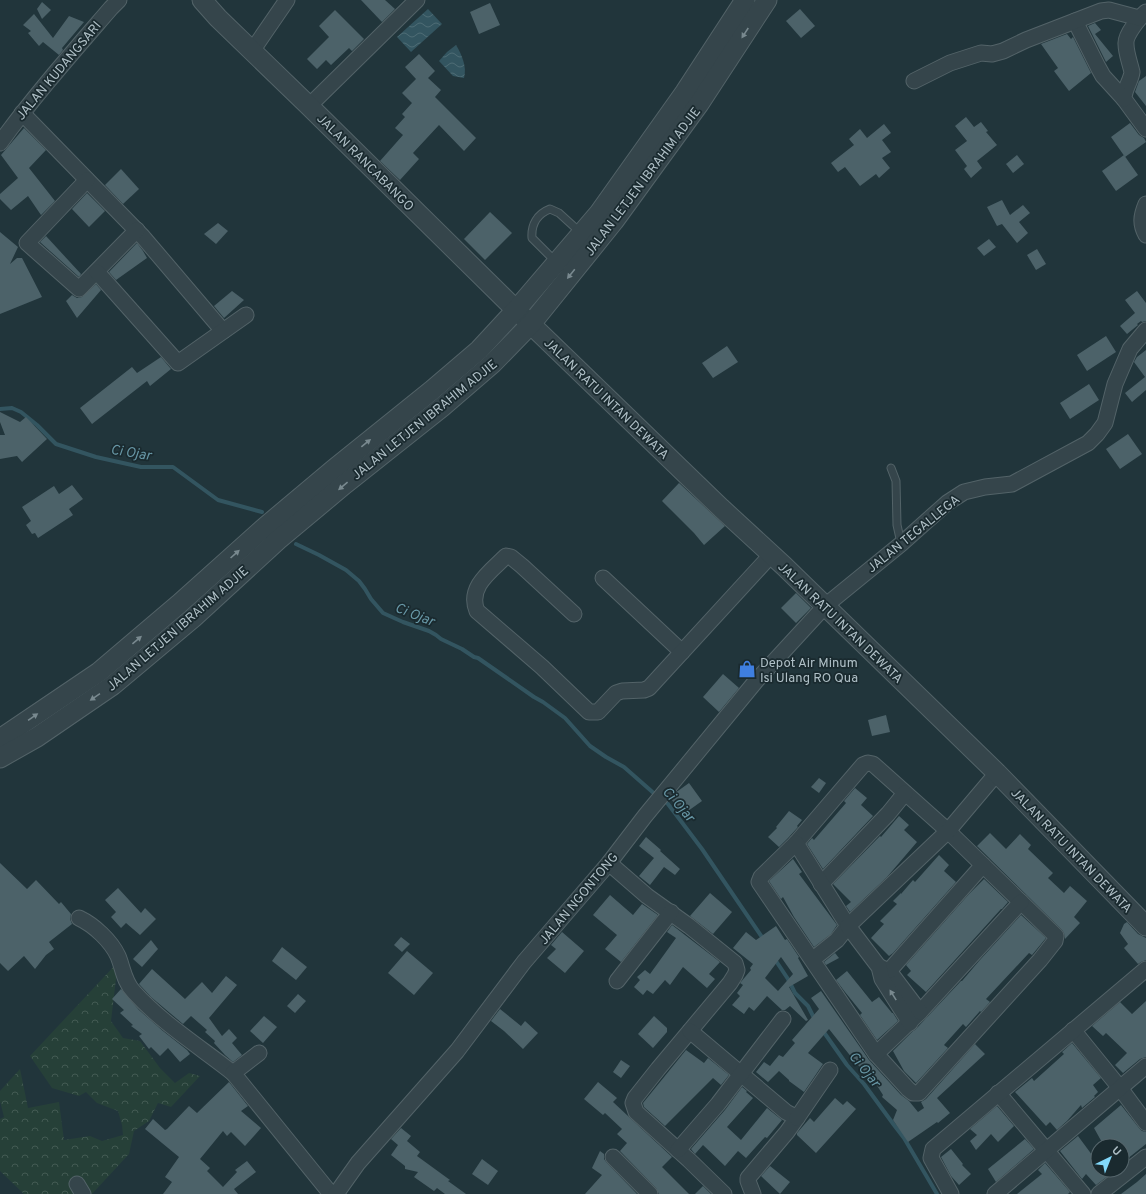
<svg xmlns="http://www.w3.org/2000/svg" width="1146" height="1194" font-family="Overpass,sans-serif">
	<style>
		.forest { fill: url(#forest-crowns) }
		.water { fill: url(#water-waves) }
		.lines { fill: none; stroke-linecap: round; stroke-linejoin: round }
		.stream { stroke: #335560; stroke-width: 4 }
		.building { fill: #4c6269; fill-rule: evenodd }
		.service-casing { stroke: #536368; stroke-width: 9 }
		.minor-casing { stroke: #536368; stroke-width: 17 }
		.tertiary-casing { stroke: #536368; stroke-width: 21 }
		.service { stroke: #35454b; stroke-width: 7 }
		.minor { stroke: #35454b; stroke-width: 15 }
		.tertiary { stroke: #35454b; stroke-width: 19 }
		.oneway { fill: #79898f }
		.labels { text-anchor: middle; stroke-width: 3.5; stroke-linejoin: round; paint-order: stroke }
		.street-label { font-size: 13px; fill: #b0c0c7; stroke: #1a2a2f }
		.poi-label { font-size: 13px; fill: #b0c0c7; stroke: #1a2a2f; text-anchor: start }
		.water-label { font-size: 14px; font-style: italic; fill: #6898a7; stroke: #1a2a2f }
	</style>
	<defs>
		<pattern id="forest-crowns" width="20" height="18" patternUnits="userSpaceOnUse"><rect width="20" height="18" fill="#264038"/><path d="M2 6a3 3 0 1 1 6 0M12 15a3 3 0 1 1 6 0" fill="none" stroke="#435a53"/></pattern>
		<pattern id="water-waves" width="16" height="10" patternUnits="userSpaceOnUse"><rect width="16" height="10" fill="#335560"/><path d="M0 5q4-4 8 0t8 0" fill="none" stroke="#4e6c75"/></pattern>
	</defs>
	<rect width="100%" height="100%" fill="#21353b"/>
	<path class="forest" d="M118,962L111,1021L123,1038L140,1041L160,1068L175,1083L189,1073L200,1076L171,1107L158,1103L149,1121L134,1131L129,1154L92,1194H24L0,1171V1119L4,1117L0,1101V1091L20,1069L28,1108L59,1102L64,1140L90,1136L102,1141L123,1135L122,1125L118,1111L97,1103L86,1092L79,1096L52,1088L30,1056Z"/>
	<g class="water">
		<path d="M428,9L442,24L411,52L397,37Z"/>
		<path d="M456,45C462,55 467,67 464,78L453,76L439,61L447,52Z"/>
	</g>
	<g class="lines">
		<g class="stream">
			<path d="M0,409L12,408L21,412L37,425L56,444L96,457L141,467H173L218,500L262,512"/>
			<path d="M296,544L319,555L346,570L359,581L365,589L371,599L383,613L403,622L429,631L436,635L441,639L462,649L474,657L478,658L534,697L543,702L565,718L590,746L606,757L624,767L657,796"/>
			<path d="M663,800L668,804L702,849L764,940"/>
			<path d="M774,958L788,979L795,993L808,1006L815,1020"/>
			<path d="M823,1031L847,1065L864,1084L894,1125L904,1138L937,1194"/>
		</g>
	</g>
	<g class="building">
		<path d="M361,0H385L395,9L382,22Z"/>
		<path d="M42,2L51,10L42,19L37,9Z"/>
		<path d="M490,3L500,25L479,34L470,12Z"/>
		<path d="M800,9L815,26L801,38L786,21Z"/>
		<path d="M335,10L364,39L352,51L349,48L331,65L326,60L317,69L307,59L329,37L319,26Z"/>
		<path d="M34,14L53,38L69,16L84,22L62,48L63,50L59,55L43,42L39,46L28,33L31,31L23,25Z"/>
		<path d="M1095,23L1101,30L1095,34L1113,56L1106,62L1088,26Z"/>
		<path d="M1067,34L1071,39L1073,37L1091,73L1069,91L1054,71L1058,68L1041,44Z"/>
		<path d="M419,54L435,71L428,78L441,90L435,97L476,138L464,151L439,125L413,153L419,159L400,180L380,161L403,135L395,128L405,117L402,114L412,103L402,93L416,79L405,67Z"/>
		<path d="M1146,76V106L1135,92L1139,81Z"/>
		<path d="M966,117L974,127L981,122L988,131L986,132L997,145L977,161L982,168L971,178L964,169L967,166L955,150L967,141L955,126Z"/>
		<path d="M1130,123L1139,135L1144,138L1146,142L1125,157L1111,137Z"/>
		<path d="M884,124L891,133L882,140L891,152L882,158L890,168L879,178L876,174L860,186L845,167L838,172L831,163L854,145L849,139L860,129L867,138Z"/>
		<path d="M24,128L46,150L29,168L55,201L41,215L28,196L11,210L0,199V194L18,178L1,155Z"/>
		<path d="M1017,155L1024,164L1013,173L1006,164Z"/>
		<path d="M1124,155L1138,175L1116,191L1102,171Z"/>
		<path d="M121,169L139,189L123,204L105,185Z"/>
		<path d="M87,193L105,211L89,227L72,209Z"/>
		<path d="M1002,200L1010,215L1023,205L1030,213L1019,222L1028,233L1017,243L1002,224L997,226L987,207Z"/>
		<path d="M490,212L512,233L485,260L464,239Z"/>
		<path d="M218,223L228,231L216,244L204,234Z"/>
		<path d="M0,232L18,247L10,264L17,258H22L42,297L0,314Z"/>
		<path d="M46,236L81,274L79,277L40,242Z"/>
		<path d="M989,239L996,247L984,256L977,248Z"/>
		<path d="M137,243L143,251L147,258L116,280L109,272Z"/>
		<path d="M1037,249L1046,264L1036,270L1027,255Z"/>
		<path d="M96,284L101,290L77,318L66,301L72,295L77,298L82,297Z"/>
		<path d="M232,291L244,300L224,318L214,306Z"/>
		<path d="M1137,291L1146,303V321L1142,322L1141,321L1137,324L1138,325L1127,334L1120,326L1135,313L1125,300Z"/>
		<path d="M1106,336L1116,352L1087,371L1077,355Z"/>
		<path d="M727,346L738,362L713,378L702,363Z"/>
		<path d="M1146,350V390L1132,402L1125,393L1145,377L1134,362L1137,357Z"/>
		<path d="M161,357L171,369L150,386L147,381L92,424L80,408L132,367L137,373Z"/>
		<path d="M1089,384L1099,400L1070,419L1060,403Z"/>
		<path d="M0,412L20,422L26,417L47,439L22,462L17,456L0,459V435H5L0,422Z"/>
		<path d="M1128,434L1142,454L1120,469L1106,449Z"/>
		<path d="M679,483L725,526L704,545L694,533L662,501Z"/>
		<path d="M72,485L83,499L69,509L73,515L38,538L35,533L32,534L26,525L31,521L22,507L54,486L59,494Z"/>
		<path d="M796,593L811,608L796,623L781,608Z"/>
		<path d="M723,674L739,688L719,712L703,697Z"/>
		<path d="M886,715L890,732L872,736L868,720Z"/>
		<path d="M819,778L826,783L819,793L811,787Z"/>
		<path d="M689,783L702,801L688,811L684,806L679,809L671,799L675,793Z"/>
		<path d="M855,788L867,798L861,805L873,816L823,869L807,844L812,838L814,840L846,803L844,801Z"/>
		<path d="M789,811L802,820L797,826L798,827L789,837L779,847L768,837L777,828L776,827Z"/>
		<path d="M899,816L909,825L904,830L917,842L887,877L850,912L846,906L851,902L833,884L880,836L881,837Z"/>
		<path d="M990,833L1006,849L1020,834L1031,845L1028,849L1053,873L1048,878L1064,893L1070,886L1087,901L1074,917L1080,923L1065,939L1064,933L1062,930L977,846Z"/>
		<path d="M646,837L661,850L660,851L680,869L675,875L664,867L650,885L639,876L654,858L639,846Z"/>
		<path d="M939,855L949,865L944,871L956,882L893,953L889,956L871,938L884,924L880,921L897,904L893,901L901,893V894L913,880L915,882Z"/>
		<path d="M793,859L802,872L799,874L837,925L831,934L814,947L794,917L783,897L781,899L769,881Z"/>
		<path d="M0,863L27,889L36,880L59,904L61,902L71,914L70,919L72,924L49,942L54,949L46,955L35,969L24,956L8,971L0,963Z"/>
		<path d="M984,879L1008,902L1002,909H1001L926,992L907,975L911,971L906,965L969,894Z"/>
		<path d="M118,888L141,913L145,908L156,919L140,935L126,923L121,928L111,917L116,912L105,900Z"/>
		<path d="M710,893L732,912L713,934L690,916Z"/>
		<path d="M610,895L633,915L642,904L658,915L621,962L605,949L617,935L593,915Z"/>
		<path d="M1021,915L1046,938L1032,955L1029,953L986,999L990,1002L981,1012L980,1011L966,1027L963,1024L944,1045L948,1048L916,1083L904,1071L893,1051L913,1031L915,1030L961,981H962L979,961Z"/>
		<path d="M1127,922L1138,934L1146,938V960L1141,962L1138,964L1124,948L1128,944L1120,933L1124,924Z"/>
		<path d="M672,925L720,962L709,974L715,979L707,988L683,967L670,985L665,980L653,994L647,990L643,995L634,987L640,980L637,977L645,970L650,974L676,938L667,932Z"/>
		<path d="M776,926L785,940L787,939L799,957L798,958L808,976L789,987L808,1020L806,1021L790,1006L785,1010H782L767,996L754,1011L749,1007L744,1014L732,1005L740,996L737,993L743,985L740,983L751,970L750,968L753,964L733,948L746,932L756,940ZM781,957L793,974L778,991L765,978Z"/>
		<path d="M562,932L584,951L565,973L547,958L556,949L551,945Z"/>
		<path d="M401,937L410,944L402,952L394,945Z"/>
		<path d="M151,940L158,949L142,967L133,959Z"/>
		<path d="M282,947L307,967L296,980L272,961Z"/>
		<path d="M407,951L433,973L414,995L388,973Z"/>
		<path d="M835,953L839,958L826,965L824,962Z"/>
		<path d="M152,969L185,999L202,982L212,993L226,976L237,985L209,1018L222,1036L229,1029L237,1038L232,1043L242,1055L233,1062L225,1055L214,1043L215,1041L205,1032L207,1030L191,1016L183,1024L151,997L139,984Z"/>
		<path d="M847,971L872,1002L879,997L892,1013H893L898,1021L877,1040L860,1015L862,1013L845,992L836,980Z"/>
		<path d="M121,989L139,1010L163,1031L187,1050L190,1054L180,1062L168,1048L160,1056L151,1047L149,1049L139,1036L142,1034L131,1026L133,1025L120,1013L124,1010L112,999Z"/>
		<path d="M821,991L869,1060L901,1095L909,1101L918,1112L924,1108L921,1102L926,1099L975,1044L985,1054L937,1098L950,1113L938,1123L937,1122L908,1142L893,1120L897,1110L882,1097L883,1095L874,1081L856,1063L829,1029L808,1053L823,1064L804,1092L789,1081V1080L779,1071L768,1082L756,1072L764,1062L770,1066L779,1055L783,1057L795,1043L792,1040L819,1009L811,998Z"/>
		<path d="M298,994L306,1001L295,1013L287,1006Z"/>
		<path d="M1146,1001V1057L1140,1059L1123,1073L1115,1065L1127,1053L1106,1033L1103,1036L1092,1026L1120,1002L1132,1014Z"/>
		<path d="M500,1009L521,1026L525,1021L538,1033L523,1049L504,1031L491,1021Z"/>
		<path d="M264,1016L277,1027L263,1043L250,1031Z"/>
		<path d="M654,1016L667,1028V1032L653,1048L638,1034Z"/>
		<path d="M1072,1043L1101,1078L1093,1085L1098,1092L1094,1096L1095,1097L1082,1108L1081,1105L1067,1121L1057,1130L1050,1122L1046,1126L1015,1092L1032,1078L1034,1081L1064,1054L1062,1052Z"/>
		<path d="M686,1050L704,1063L708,1058L729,1075L721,1085L713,1078L665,1126L644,1107L643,1103Z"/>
		<path d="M621,1060L630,1066L621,1078L613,1072Z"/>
		<path d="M229,1082L248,1106L241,1111L261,1128L245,1146L231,1132L227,1136L223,1131L200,1159L210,1168L207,1171L223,1187L237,1172L235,1170L247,1161L256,1172L234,1189L238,1194H163L172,1182L165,1177L179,1157L145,1129L153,1119L165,1130L167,1129L189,1106L197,1113Z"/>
		<path d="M598,1082L617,1098L613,1102L672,1157L662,1167L689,1194H659L656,1188L620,1151L627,1143L617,1134L622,1129L605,1113L603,1115L584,1099Z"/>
		<path d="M742,1087L747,1091L746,1092L753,1098L727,1127L741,1140L767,1108L782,1120L767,1138L765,1137L746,1158L738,1151L725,1166L703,1145L695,1154L691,1149L725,1110Z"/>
		<path d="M835,1098L843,1105L847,1101L856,1109L816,1153L797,1135V1133L810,1118L814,1122Z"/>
		<path d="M1121,1105L1139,1128L1142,1131L1146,1132V1144L1122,1163V1146H1104L1094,1128Z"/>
		<path d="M997,1106L1014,1126L998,1142L991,1134L976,1150L970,1141L977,1135L970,1129Z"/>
		<path d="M401,1128L411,1136L407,1141L420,1152L417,1156L450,1180L448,1181L466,1194H445L437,1188L434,1191L414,1177L418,1172L405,1169V1166L391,1155L398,1145L391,1139Z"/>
		<path d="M1078,1136L1098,1163V1170H1103L1108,1176L1096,1185L1086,1174L1082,1179L1060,1151Z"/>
		<path d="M1025,1139L1034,1149L996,1182L988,1169Z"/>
		<path d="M951,1149L963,1164L962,1165L971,1174L959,1185L951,1176L941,1157Z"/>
		<path d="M600,1151L604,1154V1159L607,1163L637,1194H585L602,1175L592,1168Z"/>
		<path d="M482,1159L498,1171L488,1185L472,1174Z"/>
		<path d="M1045,1163L1070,1192L1068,1194H1017L1042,1174L1038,1170Z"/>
		<path d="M770,1166L790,1182L780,1194L761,1176Z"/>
		<path d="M1146,1174V1194H1121L1137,1182Z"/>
		<path d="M703,1186L711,1194H695Z"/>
	</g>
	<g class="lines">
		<g class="service-casing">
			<g id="service">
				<path d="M556,262L532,238C531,225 537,214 550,209L559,213L581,233"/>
				<path d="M891,468L896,481L897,525L901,543"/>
			</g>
		</g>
		<g class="minor-casing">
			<g id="minor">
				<path d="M1146,12C1139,18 1125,35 1126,44C1126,53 1130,63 1132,72C1131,81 1124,89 1124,99L1146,129"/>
				<path d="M1075,21L1098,67L1103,76L1124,99"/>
				<path d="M252,51L287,0"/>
				<path d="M914,81L950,63L981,53L992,54L1003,51L1026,40L1101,11L1109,10L1139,18"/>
				<path d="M309,106L417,0"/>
				<path d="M22,113L143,237L223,331"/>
				<path d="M0,143C34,96 73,52 111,8L119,0"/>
				<path d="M87,180L27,243L79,289L137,230"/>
				<path d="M1146,204C1141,216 1140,224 1146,235"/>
				<path d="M97,272L178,363L246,315"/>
				<path d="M603,578L682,652"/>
				<path d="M574,614L522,566L511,557L506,556C491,571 467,587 477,611L542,667L589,712H598L616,693L622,691L644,690L649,688L772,554"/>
				<path d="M796,843L863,765L868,763L873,764L948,831L1056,936L1055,941L1040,960L919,1093H913L908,1089L876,1054"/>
				<path d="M609,863L647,896L689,926L735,963L737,970L735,975L730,983L658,1069L635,1098L633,1103L636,1112L689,1160L724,1194"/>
				<path d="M821,884L888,814L905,793"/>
				<path d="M79,918C94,925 111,941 118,956C123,968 124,982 134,992C162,1023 200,1047 233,1073"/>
				<path d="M812,960L837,940L848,926L796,843L761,877L759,882L876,1054L920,1012L1021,902"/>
				<path d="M880,967L889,971L920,1012"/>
				<path d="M889,971L983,865"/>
				<path d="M617,981L671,912"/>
				<path d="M910,1023L882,979L879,967L848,926L948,831L997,773"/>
				<path d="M1073,1030L1120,1088L1146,1123"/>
				<path d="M690,1031L786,1112L797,1118L787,1132L748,1178V1181L753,1194"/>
				<path d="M259,1053L233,1073L331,1194"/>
				<path d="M998,1093L1083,1194"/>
				<path d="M797,1118L830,1070"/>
				<path d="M678,1150L718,1104L783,1019"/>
				<path d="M613,1157L650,1194"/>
				<path d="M77,1184L83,1194"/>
				<path d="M336,1194L358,1163L457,1051L524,962L609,863L645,816L756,681L825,606L901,544L947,503L964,492L985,487L1012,484L1088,443L1097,434L1105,423L1115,384L1130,349L1146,330"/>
				<path d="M951,1194L931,1158L933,1149L1146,969"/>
				<path d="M995,1194L1146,1066"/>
				<path d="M1099,1194L1146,1157"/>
			</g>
		</g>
		<g class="tertiary-casing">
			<g id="tertiary">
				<path d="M202,0L218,18L309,106L516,310L721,508L784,566L997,773L1146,926"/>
				<path d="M0,739L99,672L179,604L265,527L334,469L431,391L479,350L516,310L599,213L685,92L745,0"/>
				<path d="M0,758L37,737L113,685L193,618L278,540L345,484L442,407L493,363L531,324L614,221L699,104L767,0"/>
			</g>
		</g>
		<use href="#service" class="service"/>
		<use href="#minor" class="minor"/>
		<use href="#tertiary" class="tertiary"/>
	</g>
	<defs><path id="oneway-solid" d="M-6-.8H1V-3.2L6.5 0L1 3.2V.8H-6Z"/></defs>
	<g class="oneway">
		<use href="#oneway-solid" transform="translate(745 33) rotate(123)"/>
		<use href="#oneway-solid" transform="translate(571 274) rotate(129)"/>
		<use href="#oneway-solid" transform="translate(366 443) rotate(-39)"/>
		<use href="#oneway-solid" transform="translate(343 486) rotate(140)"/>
		<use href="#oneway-solid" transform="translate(235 554) rotate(-42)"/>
		<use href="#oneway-solid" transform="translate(137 640) rotate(-40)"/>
		<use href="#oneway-solid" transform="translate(95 697) rotate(146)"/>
		<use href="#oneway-solid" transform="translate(33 717) rotate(-35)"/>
		<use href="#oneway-solid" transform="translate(893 995) rotate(-122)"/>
	</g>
	<defs>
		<g id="shop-bare" transform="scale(1.38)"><path d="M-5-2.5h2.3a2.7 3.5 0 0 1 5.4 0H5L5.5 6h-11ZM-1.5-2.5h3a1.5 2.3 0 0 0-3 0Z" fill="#3f7fe0" stroke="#1a2a2f" stroke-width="2.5" paint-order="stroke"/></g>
	</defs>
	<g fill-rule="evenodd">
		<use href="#shop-bare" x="747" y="669"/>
	</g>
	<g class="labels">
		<g class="street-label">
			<text transform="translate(58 70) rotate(-50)" y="5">JALAN KUDANGSARI</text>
			<text transform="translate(366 162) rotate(45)" y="5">JALAN RANCABANGO</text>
			<text transform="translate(642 181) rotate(-53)" y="5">JALAN LETJEN IBRAHIM ADJIE</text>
			<text transform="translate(607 398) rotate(44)" y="5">JALAN RATU INTAN DEWATA</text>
			<text transform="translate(424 419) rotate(-39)" y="5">JALAN LETJEN IBRAHIM ADJIE</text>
			<text transform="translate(913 533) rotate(-39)" y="5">JALAN TEGALLEGA</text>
			<text transform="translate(841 622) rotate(44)" y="5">JALAN RATU INTAN DEWATA</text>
			<text transform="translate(177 628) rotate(-41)" y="5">JALAN LETJEN IBRAHIM ADJIE</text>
			<text transform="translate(1072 850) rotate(46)" y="5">JALAN RATU INTAN DEWATA</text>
			<text transform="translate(578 898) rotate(-50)" y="5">JALAN NGONTONG</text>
		</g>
		<g class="poi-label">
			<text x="760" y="667">Depot Air Minum<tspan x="760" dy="15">Isi Ulang RO Qua</tspan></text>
		</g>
		<g class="water-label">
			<text transform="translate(131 452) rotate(9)" y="5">Ci Ojar</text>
			<text transform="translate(415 614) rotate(22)" y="5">Ci Ojar</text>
			<text transform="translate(679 804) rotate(49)" y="5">Ci Ojar</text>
			<text transform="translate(865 1069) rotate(51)" y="5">Ci Ojar</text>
		</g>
	</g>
	<g transform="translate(1110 1158) rotate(43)"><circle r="19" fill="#1a2a2f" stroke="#56666c"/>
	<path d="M0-3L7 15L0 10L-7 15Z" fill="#82d8fa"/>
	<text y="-6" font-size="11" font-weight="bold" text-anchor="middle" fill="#b0c0c7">U</text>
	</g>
</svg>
